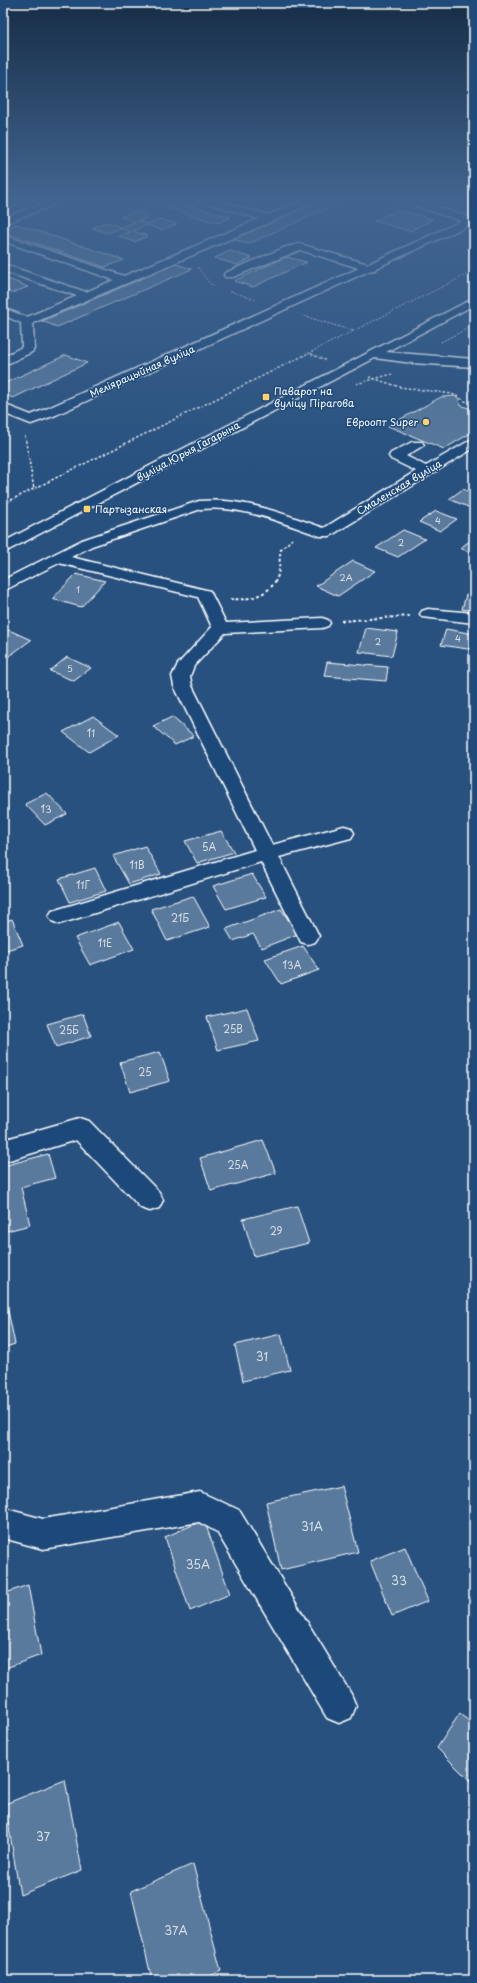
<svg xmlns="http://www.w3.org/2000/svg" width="477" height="1983" font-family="'Playpen Sans',sans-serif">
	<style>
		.building { fill: #5a7a9d; stroke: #fff }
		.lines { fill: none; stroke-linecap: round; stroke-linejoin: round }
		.minor-casing { stroke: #fff; stroke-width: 3 }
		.major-casing { stroke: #fff; stroke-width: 3 }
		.path-far2 { stroke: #fff; stroke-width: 1; stroke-dasharray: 2 1.5; stroke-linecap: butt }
		.path-far1 { stroke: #fff; stroke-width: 1.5; stroke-dasharray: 2.5 2; stroke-linecap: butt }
		.path { stroke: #fff; stroke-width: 2; stroke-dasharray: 3 2.5; stroke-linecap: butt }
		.minor { fill: #1f4a7a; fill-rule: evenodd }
		.major { fill: #1f4a7a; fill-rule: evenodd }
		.poi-dot { fill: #ffd166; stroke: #1f4a7a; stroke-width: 1.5 }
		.labels { text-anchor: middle; stroke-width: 3; stroke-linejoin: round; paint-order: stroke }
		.far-number-label { font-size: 9px; fill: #d6dee6 }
		.far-street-label { font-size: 10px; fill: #fff; stroke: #1f4a7a }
		.far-poi-label { font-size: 10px; fill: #fff; stroke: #1f4a7a; text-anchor: start }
		.number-label { font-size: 10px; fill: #d6dee6 }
		.near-number-label { font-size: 12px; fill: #d6dee6 }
	</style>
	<rect width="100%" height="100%" fill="#28517f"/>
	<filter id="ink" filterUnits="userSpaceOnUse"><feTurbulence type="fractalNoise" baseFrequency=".025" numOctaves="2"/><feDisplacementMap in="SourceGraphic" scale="8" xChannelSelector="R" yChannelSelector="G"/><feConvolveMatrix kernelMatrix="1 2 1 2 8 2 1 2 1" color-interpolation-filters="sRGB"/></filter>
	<g filter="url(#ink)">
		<g class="building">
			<path d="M11,198H36L3,210V201Z"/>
			<path d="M132,198H164L231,217L218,223Z"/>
			<path d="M325,198H350L248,244L232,239Z"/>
			<path d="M424,198H449L466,203L456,207Z"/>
			<path d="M397,210L433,219L410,231L374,221Z"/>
			<path d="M135,211L150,216L138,221L148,224L160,219L177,224L162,230L146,225L133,231L148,236L134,242L118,236L130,232L119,228L108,233L92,228L106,222L121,227L135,222L120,217Z"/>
			<path d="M17,224L124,260L105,267L3,232V229Z"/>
			<path d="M230,251L252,258L237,265L214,258Z"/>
			<path d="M286,257L307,262L253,287L234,281Z"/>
			<path d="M176,264L192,269L57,327L42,321Z"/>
			<path d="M3,277L28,287L12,293L3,289Z"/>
			<path d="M66,355L87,363L13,398L3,394V384Z"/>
			<path d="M458,396L460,405L474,410V431L444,449L388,426L441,397Z"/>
			<path d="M463,489L474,494L473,509L449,499Z"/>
			<path d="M436,511L457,519L440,531L419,522Z"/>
			<path d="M403,530L425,539L398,557L376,548Z"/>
			<path d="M474,538V554L460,548Z"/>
			<path d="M353,561L375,571L338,596L316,586Z"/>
			<path d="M76,574L105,581L81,607L52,599Z"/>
			<path d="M466,595L474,596V611L462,609Z"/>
			<path d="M366,628L398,632L392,656L359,652Z"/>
			<path d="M446,629L474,634V650L441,645Z"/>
			<path d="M9,630L31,640L5,659L3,658V635Z"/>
			<path d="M67,657L91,668L74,681L50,671Z"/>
			<path d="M327,662L388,667L386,681L324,676Z"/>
			<path d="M93,716L119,735L89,752L63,732Z"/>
			<path d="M172,717L194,736L175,745L153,726Z"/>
			<path d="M47,793L67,814L45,825L25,804Z"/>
			<path d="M221,831L234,852L197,863L185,841Z"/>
			<path d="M145,846L161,874L129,884L113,856Z"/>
			<path d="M95,868L106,891L70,902L59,879Z"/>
			<path d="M252,874L266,897L226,909L213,886Z"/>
			<path d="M193,896L210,927L167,941L151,909Z"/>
			<path d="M281,909L298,934L262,948L253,934L233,941L226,929Z"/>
			<path d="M12,919L23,945L3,951V922Z"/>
			<path d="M119,922L134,949L90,965L75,938Z"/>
			<path d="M303,946L319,970L281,984L265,959Z"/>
			<path d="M247,1008L259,1041L218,1050L207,1017Z"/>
			<path d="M83,1014L91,1036L56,1047L47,1024Z"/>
			<path d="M160,1052L170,1081L130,1092L120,1062Z"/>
			<path d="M263,1140L276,1173L211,1191L200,1158Z"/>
			<path d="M48,1154L55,1178L21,1187L30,1225L3,1232V1166Z"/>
			<path d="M297,1206L309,1243L254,1256L243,1219Z"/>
			<path d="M7,1306L15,1344L3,1348V1308Z"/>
			<path d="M281,1334L290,1370L243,1381L235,1345Z"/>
			<path d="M341,1486L358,1552L281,1570L266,1502Z"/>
			<path d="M204,1520L230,1594L190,1611L165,1537Z"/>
			<path d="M405,1547L428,1601L392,1616L370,1561Z"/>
			<path d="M28,1585L41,1655L3,1669V1594Z"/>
			<path d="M460,1713L474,1726V1785L437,1748Z"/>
			<path d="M65,1780L82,1870L20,1895L5,1804Z"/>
			<path d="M193,1864L221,1971L202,1980H152L131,1891Z"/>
		</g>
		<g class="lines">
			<g class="minor-casing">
				<g id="minor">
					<path d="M56,198H71L3,224V218Z"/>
					<path d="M192,198H208L268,215L308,198H322L273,221L33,323L34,349L32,352L3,366V357L22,347L21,323L3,315V308L27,317L77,296L3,271V264L86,292L114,280L3,241V235L124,276L259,219Z"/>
					<path d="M392,198H408L470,217L474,216V223L376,268L375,270L369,271L56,415L31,424L3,413V404L31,415L46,409L359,268L300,250L233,277H225L224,275L225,273L286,247L300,244L368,264L461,221Z"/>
					<path d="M474,438V448L330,536H320C281,523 243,505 201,509L92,546L71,557L210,591L226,623L322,618L328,620L330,623L328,626L322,628L225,633L194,666L190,676L192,686L272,845L344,826L351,828L354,833L351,838L279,857L319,936L315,942L308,944L301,942L261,862L59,924L52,921L49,916L52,911L255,850L174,686L172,676L178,664L212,627L198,597L59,563L3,591V580L82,540L199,501C243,497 283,514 324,528L416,471L391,459L389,456L391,453L412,442H422L424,445L406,456L426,466Z"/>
					<path d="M428,609L474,613V623L422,617L420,614L422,611Z"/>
					<path d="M80,1118L89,1121L159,1192L163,1200L159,1208L150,1211L141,1208L76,1140L3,1162V1140Z"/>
					<path d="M200,1492L239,1510L351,1694L356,1706L351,1718L339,1723L327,1718L217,1532L199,1522L43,1549L3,1538V1508L43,1519Z"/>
				</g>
			</g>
			<g class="major-casing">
				<path id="major" d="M474,298V305L386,352L474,359V367L412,363L375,358L3,553V542Z"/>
			</g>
			<g class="path-far2">
				<path d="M198,267L210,284L216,286"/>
				<path d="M230,291L256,300"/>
				<path d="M304,316L353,331"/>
				<path d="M441,342L474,325"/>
				<path d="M310,353L314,355"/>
				<path d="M305,355L474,271"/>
			</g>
			<g class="path-far1">
				<path d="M311,354L325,360"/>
				<path d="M369,377L400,387L452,394L467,402"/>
				<path d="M356,384L392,374"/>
				<path d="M25,436L34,489"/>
				<path d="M3,504L307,354"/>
				<path d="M281,550L292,539"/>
			</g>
			<g class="path">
				<path d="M230,599C248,601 272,595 278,575C280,567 279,558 281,549"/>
				<path d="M341,621L410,616"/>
			</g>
			<use href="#minor" class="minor"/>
			<use href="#major" class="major"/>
		</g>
	</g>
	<linearGradient id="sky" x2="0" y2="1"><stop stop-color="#162d46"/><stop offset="0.42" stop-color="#426590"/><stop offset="1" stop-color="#426590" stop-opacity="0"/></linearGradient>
	<rect width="477" height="476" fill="url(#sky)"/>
	<g class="poi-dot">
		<rect x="262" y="393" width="8" height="8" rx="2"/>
		<circle cx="426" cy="422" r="4"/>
		<rect x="83" y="505" width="8" height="8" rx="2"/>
	</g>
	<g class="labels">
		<g class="far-number-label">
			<text x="438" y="524">4</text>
			<text x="401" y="546">2</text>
			<text x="346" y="581">2А</text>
			<text x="78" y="593">1</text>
			<text x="458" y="642">4</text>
			<text x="378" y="645">2</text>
			<text x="70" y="672">5</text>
		</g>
		<g class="far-street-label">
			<text transform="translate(142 371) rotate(-24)" y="4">Меліярацыйная вуліца</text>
			<text transform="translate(188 451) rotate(-28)" y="4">вуліца Юрыя Гагарына</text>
			<text transform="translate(399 487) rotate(-31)" y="4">Смаленская вуліца</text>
		</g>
		<g class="far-poi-label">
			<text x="274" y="395">Паварот на<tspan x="274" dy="12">вуліцу Пірагова</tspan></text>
			<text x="418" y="426" text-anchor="end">Евроопт Super</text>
			<text x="95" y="513">Партызанская</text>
		</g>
		<g class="number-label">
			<text x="91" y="737">11</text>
			<text x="46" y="813">13</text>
			<text x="209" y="851">5А</text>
			<text x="137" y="869">11В</text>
			<text x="83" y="889">11Г</text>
			<text x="180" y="922">21Б</text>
			<text x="105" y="947">11Е</text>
			<text x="292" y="969">13А</text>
			<text x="233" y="1033">25В</text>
			<text x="69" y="1034">25Б</text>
			<text x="145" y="1076">25</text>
			<text x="238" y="1169">25А</text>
			<text x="276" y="1235">29</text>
		</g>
		<g class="near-number-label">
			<text x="262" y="1361">31</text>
			<text x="312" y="1531">31А</text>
			<text x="198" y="1569">35А</text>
			<text x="399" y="1585">33</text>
			<text x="43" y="1841">37</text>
			<text x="176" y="1935">37А</text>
		</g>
	</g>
	<rect width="477" height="1983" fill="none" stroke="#1f4a7a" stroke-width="16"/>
	<rect x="8" y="8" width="461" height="1967" fill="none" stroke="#fff" stroke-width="1.5" filter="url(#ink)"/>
</svg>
